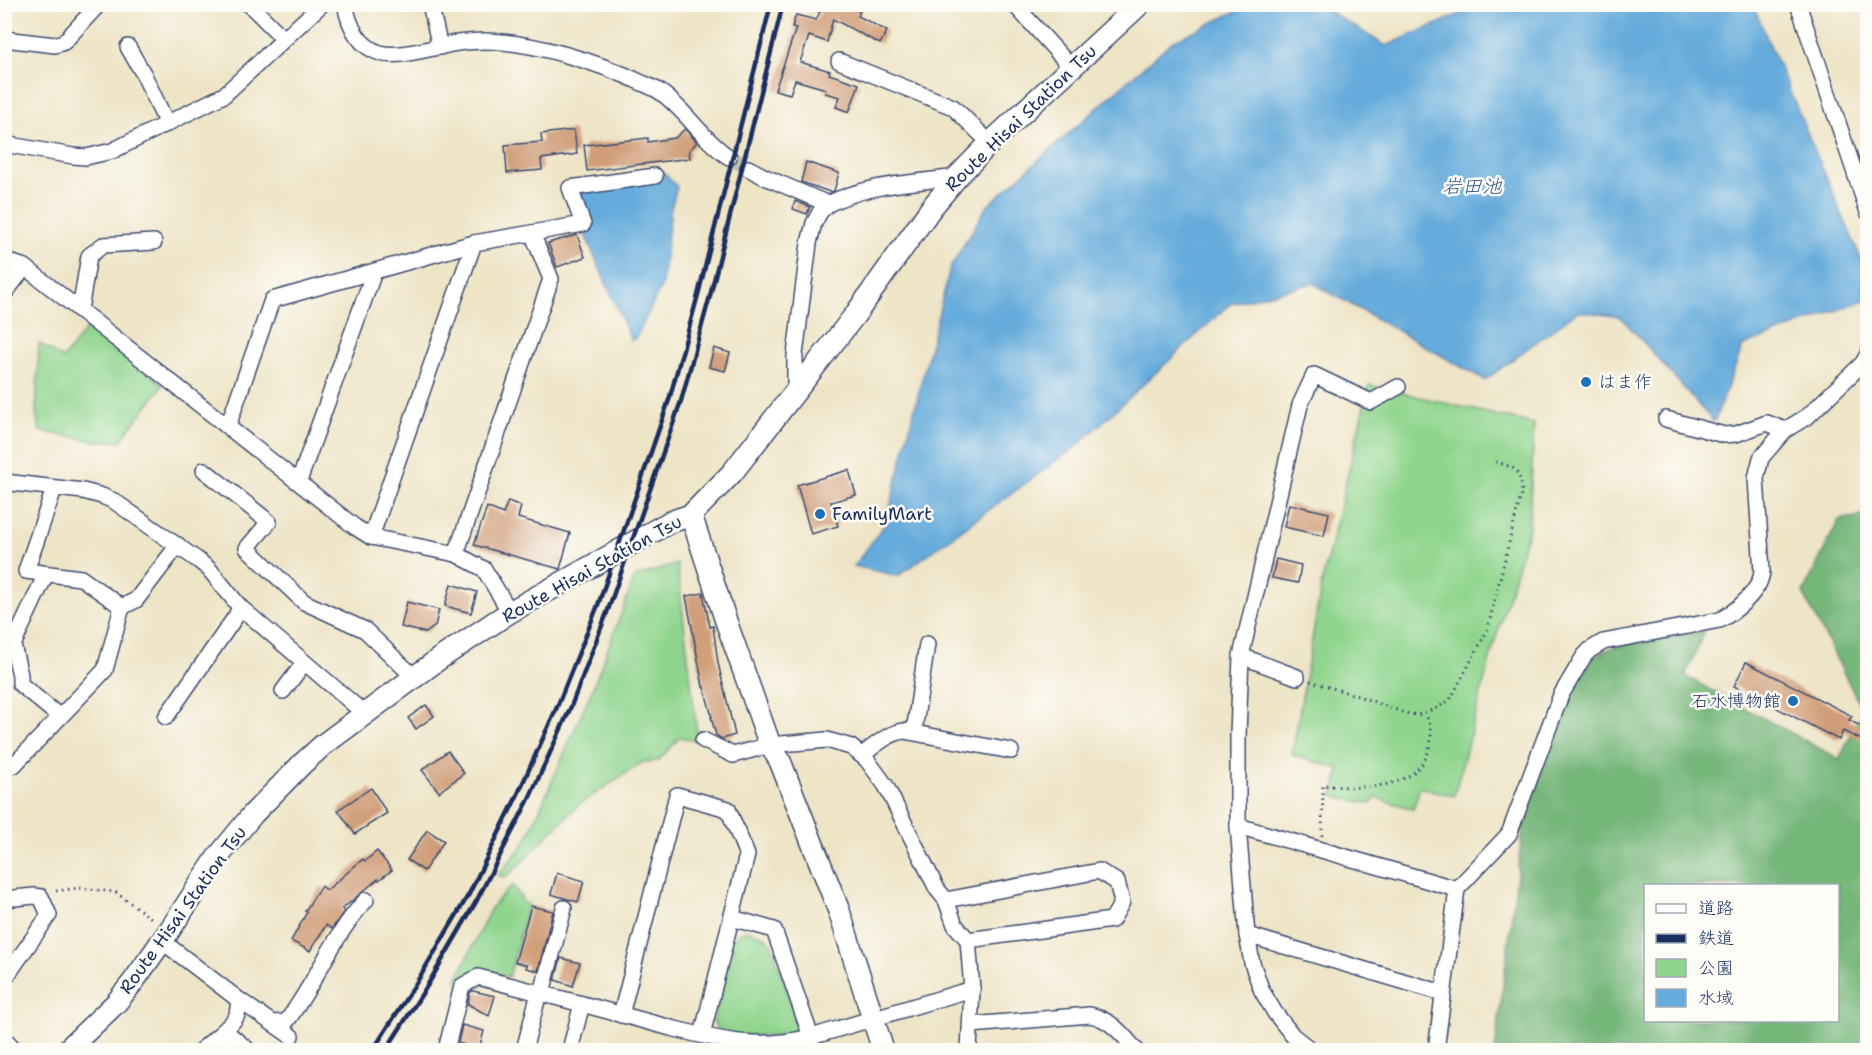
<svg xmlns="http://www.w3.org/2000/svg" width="1872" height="1055" font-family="'Shantell Sans','Klee One',sans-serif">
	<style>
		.green { fill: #90d58e; stroke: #568276; stroke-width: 1.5 }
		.forest { fill: #74b679; stroke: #48726c; stroke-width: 1.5; fill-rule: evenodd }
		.water { fill: #65abdb; stroke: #406d9c; stroke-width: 1.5 }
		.building { fill: #d09e79 }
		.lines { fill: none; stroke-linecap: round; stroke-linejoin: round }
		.street-tunnel { stroke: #c4c0b1; stroke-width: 15; stroke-dasharray: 15 8; stroke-linecap: butt }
		.street-casing { stroke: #3b4a6e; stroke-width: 18 }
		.secondary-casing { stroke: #3b4a6e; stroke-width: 24 }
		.path { stroke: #3b4a6e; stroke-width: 3; stroke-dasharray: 1.5 4.5; stroke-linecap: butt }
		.street { stroke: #fff; stroke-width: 15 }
		.secondary { stroke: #fff; stroke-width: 21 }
		.rail { stroke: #1b2f5e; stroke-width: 4.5 }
		.poi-dot { fill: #1f6fb2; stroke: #fdfcf7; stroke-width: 2 }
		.labels { text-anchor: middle; stroke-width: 5; stroke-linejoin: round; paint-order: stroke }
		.street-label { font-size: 18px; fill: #1b2f5e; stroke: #fdfcf7 }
		.poi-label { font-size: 18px; fill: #1b2f5e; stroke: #fdfcf7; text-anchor: start }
		.water-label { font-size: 20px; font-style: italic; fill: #355a8a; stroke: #fdfcf7 }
	</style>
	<rect width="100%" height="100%" fill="#fdfcf7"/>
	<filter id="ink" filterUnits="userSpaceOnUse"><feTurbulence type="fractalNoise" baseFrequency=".0167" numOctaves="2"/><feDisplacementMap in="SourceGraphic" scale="12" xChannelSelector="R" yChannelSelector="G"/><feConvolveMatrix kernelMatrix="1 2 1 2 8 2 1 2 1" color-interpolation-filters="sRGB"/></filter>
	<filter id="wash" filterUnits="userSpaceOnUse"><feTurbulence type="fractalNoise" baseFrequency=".008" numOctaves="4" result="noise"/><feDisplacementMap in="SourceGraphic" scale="24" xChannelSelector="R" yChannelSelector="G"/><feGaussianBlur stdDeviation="1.35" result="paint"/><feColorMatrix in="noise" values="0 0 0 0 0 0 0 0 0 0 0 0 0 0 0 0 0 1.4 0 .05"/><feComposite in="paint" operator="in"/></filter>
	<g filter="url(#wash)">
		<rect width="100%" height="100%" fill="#eee4c6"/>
		<g class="green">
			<path d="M89,325L163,385L120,441H95L40,431L36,413L39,343L63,359Z"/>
			<path d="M1369,385L1534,424L1529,528L1494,644L1454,796L1420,787L1413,809L1376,798L1371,804L1333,796L1340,769L1292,755L1322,582Z"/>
			<path d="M677,564L698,741L680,737L658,761L643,762L577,806L506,878L499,875L526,841L592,690L635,577Z"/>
			<path d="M513,885L524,903L528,904L509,977L476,969L456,981L492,906Z"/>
			<path d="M745,930L762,935L771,943L798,1023L792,1034C767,1036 744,1037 720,1032L713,1021L735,936Z"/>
		</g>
		<path class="forest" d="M1867,515V1050H1495L1524,820L1568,702L1591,660L1599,654L1613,647L1705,631L1685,676L1839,759L1863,711L1803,593L1839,520ZM1646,886H1838V1020H1646Z"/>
		<g class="water">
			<path d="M1252,4L1319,5L1386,46L1481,5H1753L1867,273V299L1743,346L1714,422L1621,317L1578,311L1485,380L1313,283L1230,304L1077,446L898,576L854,566L886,523L950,268L987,206L1173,41Z"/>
			<path d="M658,172H663L677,187L671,208L662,285L636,338L631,340L583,230L576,196L580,192Z"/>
		</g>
		<g id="blocks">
			<g class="building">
				<path d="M805,4H844L860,12L858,16L887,31L880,44L833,19L827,42L809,36L800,62L830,71L829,74L859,84L849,112L836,107L840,97L825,93L826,89L795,80L790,94L775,90L796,28L792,27L796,15L816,20L820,12Z"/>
				<path d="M685,129L697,142L689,151L690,158L587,171L584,145L648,138V142L675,138Z"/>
				<path d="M574,130L577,154L541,159L542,170L507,173L505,145L542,142L541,134Z"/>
				<path d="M806,162L839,173L834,191L830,192L801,182Z"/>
				<path d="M795,201L810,207L807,214L793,209Z"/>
				<path d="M577,235L585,257L557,267L548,243Z"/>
				<path d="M714,348L730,353L725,371L709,367Z"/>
				<path d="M849,470L856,495L831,502L838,526L811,534L797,485Z"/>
				<path d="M508,501L521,506L518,518L570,533L560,569L474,545L487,507L503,514Z"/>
				<path d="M1289,504L1329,513L1324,536L1284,527Z"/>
				<path d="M1276,559L1301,565L1298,583L1272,578Z"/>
				<path d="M451,584L477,592L471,613L445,606Z"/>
				<path d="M703,593L710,627L713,626L718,663L735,735L722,739L716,735L711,717H712L704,687H703L686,596Z"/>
				<path d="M407,602L439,610L435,626L426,633L401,627Z"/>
				<path d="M1746,662L1852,716L1849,720L1868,730V743L1843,731L1839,740L1734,686Z"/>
				<path d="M426,705L434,716L416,729L408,718Z"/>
				<path d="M448,751L464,773L439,792L422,770Z"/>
				<path d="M371,788L387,813L355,834L338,810Z"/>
				<path d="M427,830L444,841L424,871L407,860Z"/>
				<path d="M377,851L392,870L379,880L378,879L342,909L344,911L332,929L326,925L310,951L291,941L307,912L305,911L321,886L327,890L363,859L365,861Z"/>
				<path d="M557,873L584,881L578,902L551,894Z"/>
				<path d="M531,906L553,911L538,971L526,968L527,965L515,962Z"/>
				<path d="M561,958L580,963L573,986L555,980Z"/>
				<path d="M473,991L495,996L489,1016L468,1004L470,992Z"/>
				<path d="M462,1025L484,1031L479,1049L458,1043Z"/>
			</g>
		</g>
	</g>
	<g filter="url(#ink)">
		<use href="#blocks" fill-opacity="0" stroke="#3b4a6e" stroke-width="1.5"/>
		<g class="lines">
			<path class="street-tunnel" d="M729,157L748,168"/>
			<g class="street-casing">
				<g id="street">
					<path d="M249,4L284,39"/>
					<path d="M345,4C349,26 358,46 380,53C398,59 438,46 457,43C466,42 475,41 484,41C530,41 601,63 642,83C649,86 657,89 663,94C687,112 703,140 729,157"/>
					<path d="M430,4L440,47"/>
					<path d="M1014,4L1071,67"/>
					<path d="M1798,4L1868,212"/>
					<path d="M4,39L55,45L64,42L99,4"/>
					<path d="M128,47L144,75L167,124"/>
					<path d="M839,61L953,107L990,143"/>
					<path d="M4,144L73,156L86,157L112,151L224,95L322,4"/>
					<path d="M748,168L765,177L828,204C867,184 914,183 957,177"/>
					<path d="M532,233L583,224L570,188L655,176"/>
					<path d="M4,260L25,267L4,294"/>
					<path d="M25,267L355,527L371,537L456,554L484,569L510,612"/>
					<path d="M80,310L89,256L103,245L154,242"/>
					<path d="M795,393V355L809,243L814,223L820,212L828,204"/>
					<path d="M1666,419L1724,435L1736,434L1767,423L1785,430"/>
					<path d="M228,426L272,300L474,243L532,233L551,279L456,554"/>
					<path d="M204,470L269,522L247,548L304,602L365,630L415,678"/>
					<path d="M299,481L374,272"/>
					<path d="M4,482L83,491L102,496L114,501L199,561L209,569L240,607L365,714"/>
					<path d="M54,489L26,571L81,578L122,607"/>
					<path d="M371,537L474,243"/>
					<path d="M46,574L13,645L20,675V684L60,717"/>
					<path d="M1241,656L1297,677"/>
					<path d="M283,691L304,663"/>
					<path d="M166,717L236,616L240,607"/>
					<path d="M914,732L927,644"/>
					<path d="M703,740L733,755L770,745L827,740L851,747L867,760L886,786L937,889L946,900L955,925L968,940L972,989L969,1050"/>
					<path d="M862,755C875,746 888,733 904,731L1011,751"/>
					<path d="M4,768L14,765L105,670L122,607L136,600L178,545"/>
					<path d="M1238,826L1457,889"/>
					<path d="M4,899L34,896L41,897L49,915L4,980"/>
					<path d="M946,900L1099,871L1117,882L1122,902L1112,920L968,940"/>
					<path d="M732,918L774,930L811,1037"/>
					<path d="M1247,935L1443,993"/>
					<path d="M162,941L239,1000L291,1036"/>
					<path d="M542,993L564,908"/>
					<path d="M621,1015L677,795L728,809L747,855L702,1035"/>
					<path d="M273,1023L286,1022C316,983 333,935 366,900"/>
					<path d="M971,1025L1090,1015C1111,1019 1123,1035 1136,1050"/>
					<path d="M226,1029L230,1035L248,1050"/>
					<path d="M4,1038L15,1050"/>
					<path d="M202,1050C211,1041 233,1025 237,1015C238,1010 238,1004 239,1000"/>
					<path d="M446,1050L462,986L478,977L582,1004"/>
					<path d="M524,1050L539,993"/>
					<path d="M570,1050L582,1004C612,1012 642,1020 671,1028C723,1041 758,1050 811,1037L972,989"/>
					<path d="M1311,1050L1293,1036L1275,1013L1262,991L1252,963L1247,935L1238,826V735L1241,656L1300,405L1314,375L1371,402L1398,387"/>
					<path d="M1436,1050L1457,889L1509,834L1561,695L1584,656L1590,650L1603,642L1720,620C1736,611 1761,591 1762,571L1756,478L1761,458L1785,430L1808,416L1863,363L1868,354"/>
				</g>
			</g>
			<g class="secondary-casing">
				<g id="secondary">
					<path d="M691,515L727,624L770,745L780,761L839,911L883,1050"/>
					<path d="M67,1050L116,1003L133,982L169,931L217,858L253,814L302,764L323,745L439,659L510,612L670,522L691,515L732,473L855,315L932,207L957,177L990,143L1140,4"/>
				</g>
			</g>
			<g class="path">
				<path d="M1310,681L1358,696L1405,713L1418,715L1437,708L1450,700L1487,631L1522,491C1519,467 1515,468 1493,461"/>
				<path d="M1322,836L1323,785C1359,789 1417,792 1429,749C1433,735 1431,726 1425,713"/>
				<path d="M56,891L80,888L115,892L154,920"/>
			</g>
			<use href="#street" class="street"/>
			<use href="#secondary" class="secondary"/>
			<g class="rail">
				<path d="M373,1050L418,980L469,894L517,796L557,707L598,605L669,400L698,295L771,4"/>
				<path d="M386,1050L427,986L477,900L528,801L570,709L608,610L681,401L710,296L783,4"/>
			</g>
		</g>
	</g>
	<g class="poi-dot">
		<circle cx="1586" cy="382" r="6"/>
		<circle cx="820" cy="514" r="6"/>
		<circle cx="1793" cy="701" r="6"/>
	</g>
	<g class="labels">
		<g class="street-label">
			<text transform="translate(1021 118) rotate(-44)" y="6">Route Hisai Station Tsu</text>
			<text transform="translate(592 569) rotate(-29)" y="6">Route Hisai Station Tsu</text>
			<text transform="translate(183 910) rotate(-54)" y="6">Route Hisai Station Tsu</text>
		</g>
		<g class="poi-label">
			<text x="1598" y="388">はま作</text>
			<text x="832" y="520">FamilyMart</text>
			<text x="1781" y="707" text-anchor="end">石水博物館</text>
		</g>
		<g class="water-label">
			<text x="1472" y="193">岩田池</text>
		</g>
	</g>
	<rect width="1872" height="1055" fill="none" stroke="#fdfcf7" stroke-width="24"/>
	<rect x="1644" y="884" width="195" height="138" fill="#fdfcf7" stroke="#a3aaba" stroke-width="1.5"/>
	<rect x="1656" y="904" width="30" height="9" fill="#ffffff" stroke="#a3aaba" stroke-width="1.5"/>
	<text x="1698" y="914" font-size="18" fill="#1b2f5e">道路</text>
	<rect x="1656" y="934" width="30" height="9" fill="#1b2f5e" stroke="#a3aaba" stroke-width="1.5"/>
	<text x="1698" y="944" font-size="18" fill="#1b2f5e">鉄道</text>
	<rect x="1656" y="959" width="30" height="18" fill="#90d58e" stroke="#a3aaba" stroke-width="1.5"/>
	<text x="1698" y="974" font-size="18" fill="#1b2f5e">公園</text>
	<rect x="1656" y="989" width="30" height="18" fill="#65abdb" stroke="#a3aaba" stroke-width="1.5"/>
	<text x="1698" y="1004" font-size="18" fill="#1b2f5e">水域</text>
</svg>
